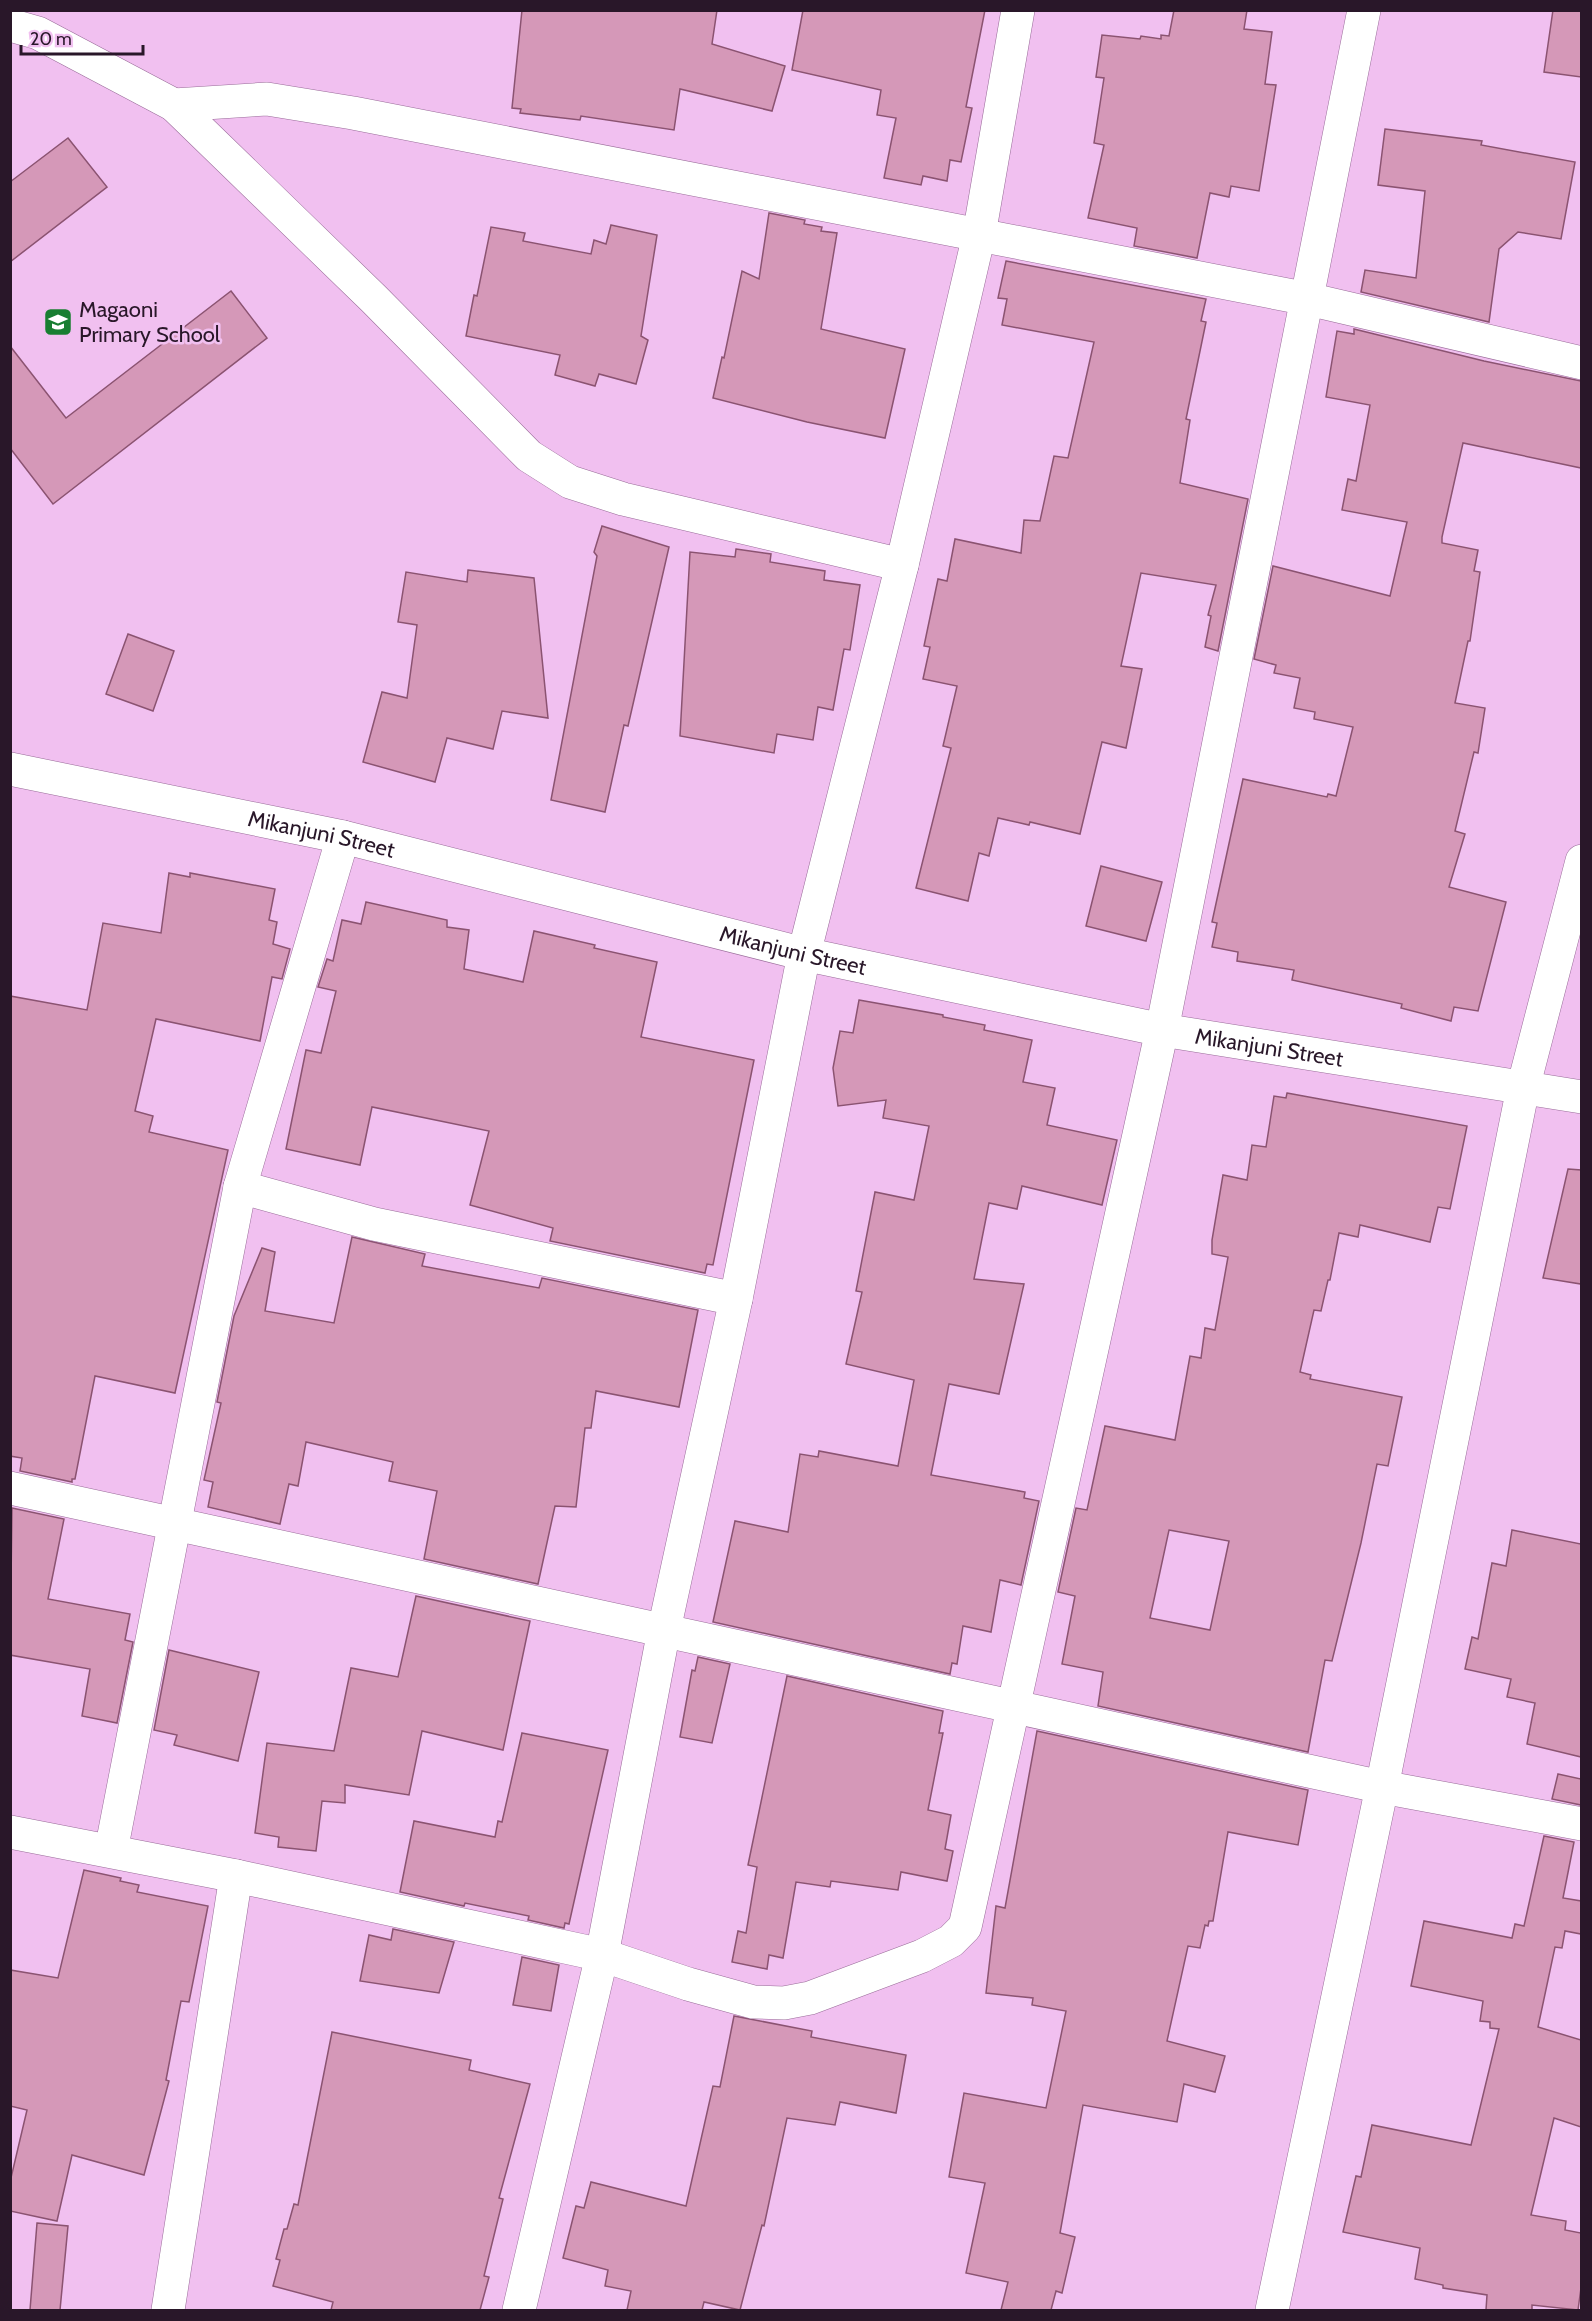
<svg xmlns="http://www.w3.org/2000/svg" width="1592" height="2321" font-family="Cabin,sans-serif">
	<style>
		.building { fill: #d598b8; stroke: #8b5371; stroke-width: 1.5; fill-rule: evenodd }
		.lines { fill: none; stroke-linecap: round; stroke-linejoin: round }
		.minor-casing { stroke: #996c99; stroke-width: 34 }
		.minor { stroke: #fff; stroke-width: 33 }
		.labels { text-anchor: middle; stroke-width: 5; stroke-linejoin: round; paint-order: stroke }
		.poi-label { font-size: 22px; fill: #291729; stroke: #f1c0f0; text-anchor: start }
		.street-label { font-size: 22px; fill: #291729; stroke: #f1c0f0 }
	</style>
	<rect width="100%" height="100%" fill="#f1c0f0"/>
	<g class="building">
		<path d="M522,10H717L712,44L785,66L772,111L680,89L674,130L581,116L580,120L520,113L521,109L512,108Z"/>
		<path d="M803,10H985L966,107L972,108L961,162L950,160L947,181L923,176L921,185L884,178L896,118L877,115L881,90L792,70Z"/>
		<path d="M1174,10H1247L1244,29L1272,32L1265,84L1276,85L1259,191L1231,186L1229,197L1210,193L1197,258L1134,246L1137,228L1088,218L1104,145L1094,143L1104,78L1096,77L1102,35L1140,39L1141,36L1161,39V35L1169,36Z"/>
		<path d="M1553,10H1581V77L1544,72Z"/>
		<path d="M1385,129L1482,141L1481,145L1575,162L1561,239L1518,232L1499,249L1489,322L1361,292L1365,270L1416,278L1425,191L1378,185Z"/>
		<path d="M68,138L107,187L10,262V182Z"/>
		<path d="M769,213L805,220L804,224L822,227L821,231L837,233L821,329L905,349L885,438L807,422L713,398L722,357L724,358L742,271L759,279Z"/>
		<path d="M611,225L657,235L641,336L648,340L636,384L599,374L595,386L555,375L560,355L466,336L474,295L477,296L491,227L525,233L523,241L591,254L594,240L606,244Z"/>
		<path d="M1006,261L1206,299L1201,321L1206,322L1186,419L1190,420L1180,483L1248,499L1218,651L1205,647L1211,616L1208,615L1216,585L1141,573L1121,666L1142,669L1126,748L1102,742L1080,834L1030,822L1029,825L998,818L989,856L979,853L968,901L916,888L951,748L943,746L957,686L923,679L930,647L924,646L938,579L947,581L955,539L1021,553L1024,520L1040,521L1054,456L1068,458L1094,342L1002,325L1007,299L998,298Z"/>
		<path d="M231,291L267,338L53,504L10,448V346L66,418Z"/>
		<path d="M1354,329L1484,361L1581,381V468L1463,443L1442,537V543L1478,550L1474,571L1480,572L1470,641H1468L1455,703L1485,708L1478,753L1474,752L1455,831L1465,834L1449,887L1506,902L1478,1011L1454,1007L1451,1021L1401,1008L1402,1004L1292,980L1294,970L1237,961L1238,952L1212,947L1217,923L1212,922L1243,779L1327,797L1328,794L1336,796L1353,727L1314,719L1315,712L1294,708L1300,678L1274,673L1276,665L1254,659L1273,566L1390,596L1407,522L1342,510L1348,479L1356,481L1370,405L1326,397L1337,331L1354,334Z"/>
		<path d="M602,526L669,547L628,726L624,725L605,812L551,800L597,556L594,552Z"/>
		<path d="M736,549L771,554L770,562L825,571L824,580L860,585L850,650L844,649L833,710L818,707L813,740L777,734L774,753L680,736L690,552L735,557Z"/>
		<path d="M468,570L534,578L548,718L502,711L493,749L447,738L435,782L363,762L382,692L407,698L417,625L398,622L406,572L467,582Z"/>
		<path d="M128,634L174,651L153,711L106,694Z"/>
		<path d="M1101,866L1162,882L1146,941L1086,926Z"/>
		<path d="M169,873L190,877V873L275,889L269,920L277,922L273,944L290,949L282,979L272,977L260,1041L156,1019L135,1111L153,1116L149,1132L228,1150L175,1393L95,1376L75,1479H72V1482L20,1471L22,1458L10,1456V996L87,1010L103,923L161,933Z"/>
		<path d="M366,902L447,920V927L469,930L464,969L523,982L534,931L595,945L594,948L657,962L641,1037L754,1060L713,1265L707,1264L705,1273L550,1241L553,1228L470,1205L489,1131L372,1107L360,1165L286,1149L306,1050L321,1053L336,991L318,987L327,959L333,961L342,920L361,924Z"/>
		<path d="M859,1000L943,1015V1017L985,1025L984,1030L1032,1040L1023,1082L1055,1088L1047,1125L1117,1140L1102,1205L1022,1186L1017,1209L989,1203L974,1279L1024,1284L999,1394L949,1384L931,1475L1025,1492L1024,1498L1039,1501L1021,1585L1000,1580L991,1632L963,1626L957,1664L952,1663L950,1674L713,1622L735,1521L788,1532L800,1454L818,1457L819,1451L898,1466L914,1380L846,1364L862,1292L856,1291L875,1192L914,1200L929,1126L883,1118L886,1100L838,1106L833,1068L840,1031L853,1033Z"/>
		<path d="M1287,1093L1467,1126L1450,1209L1438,1207L1430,1242L1360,1225L1358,1237L1339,1233L1330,1280H1328L1321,1311L1314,1310L1300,1372L1311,1375L1310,1379L1402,1397L1388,1466L1377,1464L1361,1543L1332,1661L1325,1660L1308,1752L1098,1706L1103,1672L1062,1664L1075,1596L1058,1592L1076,1508L1087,1510L1105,1426L1175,1440L1190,1356L1201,1358L1205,1328L1215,1330L1228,1257L1212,1254V1240L1223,1175L1247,1180L1252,1145L1266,1147L1274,1096L1286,1098ZM1169,1530L1229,1541L1210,1630L1150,1618Z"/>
		<path d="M1568,1169L1581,1170V1284L1543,1278Z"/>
		<path d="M352,1237L425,1254L422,1266L539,1288L542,1278L698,1310L679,1407L596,1391L591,1428H585L576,1507L555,1506L538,1584L424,1559L437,1491L389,1481L393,1462L306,1442L298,1486L289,1484L280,1524L208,1507L213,1482L204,1480L221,1403L217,1402L234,1316L262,1248L275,1252L265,1311L334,1323Z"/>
		<path d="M12,1508L64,1519L48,1599L130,1614L125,1640L133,1642L117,1723L82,1716L90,1669L10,1655Z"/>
		<path d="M1512,1530L1581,1544V1757L1527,1744L1535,1703L1507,1697L1511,1679L1465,1669L1472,1637L1478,1639L1492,1563L1506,1566Z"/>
		<path d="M416,1596L530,1621L503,1750L422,1731L409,1795L345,1785V1803L322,1801L316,1851L278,1847L279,1837L255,1833L267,1743L334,1751L351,1668L398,1677Z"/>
		<path d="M169,1650L259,1672L238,1761L174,1745L177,1735L154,1730Z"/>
		<path d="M698,1657L730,1664L712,1743L680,1737L692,1670L695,1671Z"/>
		<path d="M787,1676L943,1711L939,1733H943L928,1810L951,1815L945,1849L953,1851L947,1881L901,1872L898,1890L831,1881L830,1887L796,1882L783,1958L769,1955L767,1969L732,1962L738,1931L746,1933L757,1867L748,1865Z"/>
		<path d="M1037,1731L1308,1790L1298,1845L1228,1832L1213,1921H1209L1208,1926L1205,1925L1200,1948L1188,1946L1167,2041L1225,2056L1215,2092L1184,2084L1177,2122L1083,2105L1060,2233L1075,2237L1062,2293L1056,2291L1051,2310H1001L1008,2282L966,2273L985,2183L949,2177L964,2093L1046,2108L1066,2011L1032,2005L1033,1998L986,1993L996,1906L1005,1908Z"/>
		<path d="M522,1733L608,1750L569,1924L565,1923L564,1928L528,1920L529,1916L465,1903L464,1906L400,1892L414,1821L495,1837L498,1821L502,1822Z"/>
		<path d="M1558,1774L1581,1779V1805L1552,1799Z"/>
		<path d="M1544,1836L1574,1842L1563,1898L1581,1901V1934L1565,1931L1562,1948L1555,1947L1538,2027L1581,2040V2127L1554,2118L1531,2215L1566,2221L1565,2230L1581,2233V2288L1578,2310L1532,2305V2310H1486L1487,2295L1443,2288V2285L1415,2279L1420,2248L1343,2232L1356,2176L1361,2177L1372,2125L1471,2145L1499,2029L1490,2028V2022L1480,2021L1483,2001L1411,1986L1424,1921L1512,1938L1515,1924L1524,1926Z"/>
		<path d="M84,1870L121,1878L120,1881L139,1885L137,1892L208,1906L189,2002L181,2001L166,2080L169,2081L144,2175L72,2155L57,2221L10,2211V2182L27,2110L10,2106V1970L58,1978Z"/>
		<path d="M393,1929L454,1942L439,1993L360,1981L369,1935L391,1940Z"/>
		<path d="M522,1957L559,1965L551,2011L513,2005Z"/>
		<path d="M734,2016L812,2031L811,2037L906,2055L896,2113L840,2102L835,2125L787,2118L764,2226L762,2225L740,2310L704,2302L702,2310H627L631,2291L605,2286L608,2270L563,2258L576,2206L584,2208L591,2182L686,2206L713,2086L720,2087Z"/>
		<path d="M332,2032L471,2060L469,2070L530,2084L499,2198L503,2199L484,2276L489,2277L480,2310H331L333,2302L273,2286L280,2260L276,2259L284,2229H287L294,2204L298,2205Z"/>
		<path d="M37,2223L68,2226L60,2310H30Z"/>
	</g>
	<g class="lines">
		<g class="minor-casing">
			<g id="minor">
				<path d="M10,25L38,33L174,105L374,299L529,456L570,482L623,499L902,565"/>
				<path d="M174,105L267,99L353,113L1308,299L1582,363"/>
				<path id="s1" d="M10,769L343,837L804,954L1162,1030L1582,1097"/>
				<path d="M240,1187L374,1224L736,1299"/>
				<path d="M10,1488L1382,1787L1582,1824"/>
				<path d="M10,1832L236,1876L602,1955L688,1984L753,2002L784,2003L810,1998L922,1956L951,1941L965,1927L1162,1030L1364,10"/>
				<path d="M111,1851L240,1187L343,837"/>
				<path d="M168,2310L236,1876"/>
				<path d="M519,2310L602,1955L664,1630L736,1299L804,954L902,565L979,235L1018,10"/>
				<path d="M1272,2310L1382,1787L1523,1088L1582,861"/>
			</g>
		</g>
		<use href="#minor" class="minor"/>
	</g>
	<defs>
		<g id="school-square" transform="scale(1.5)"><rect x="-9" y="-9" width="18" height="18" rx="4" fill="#187e31" stroke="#f1c0f0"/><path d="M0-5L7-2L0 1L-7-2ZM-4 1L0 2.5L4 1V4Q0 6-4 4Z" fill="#fff"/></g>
	</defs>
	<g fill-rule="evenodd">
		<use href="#school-square" x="58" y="322"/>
	</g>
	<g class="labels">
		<g class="poi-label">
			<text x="79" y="317">Magaoni<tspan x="79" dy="25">Primary School</tspan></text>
		</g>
		<g class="street-label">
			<text dy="8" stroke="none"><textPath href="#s1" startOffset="318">Mikanjuni Street</textPath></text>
			<text dy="8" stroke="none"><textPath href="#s1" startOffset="804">Mikanjuni Street</textPath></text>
			<text dy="8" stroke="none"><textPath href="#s1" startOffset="1290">Mikanjuni Street</textPath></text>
		</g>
	</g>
	<rect width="1592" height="2321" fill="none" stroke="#291729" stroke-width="24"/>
	<path d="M21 45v9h122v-9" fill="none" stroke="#291729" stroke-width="3"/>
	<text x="30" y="45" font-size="18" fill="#291729" stroke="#f1c0f0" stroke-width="4.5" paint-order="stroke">20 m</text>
</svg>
